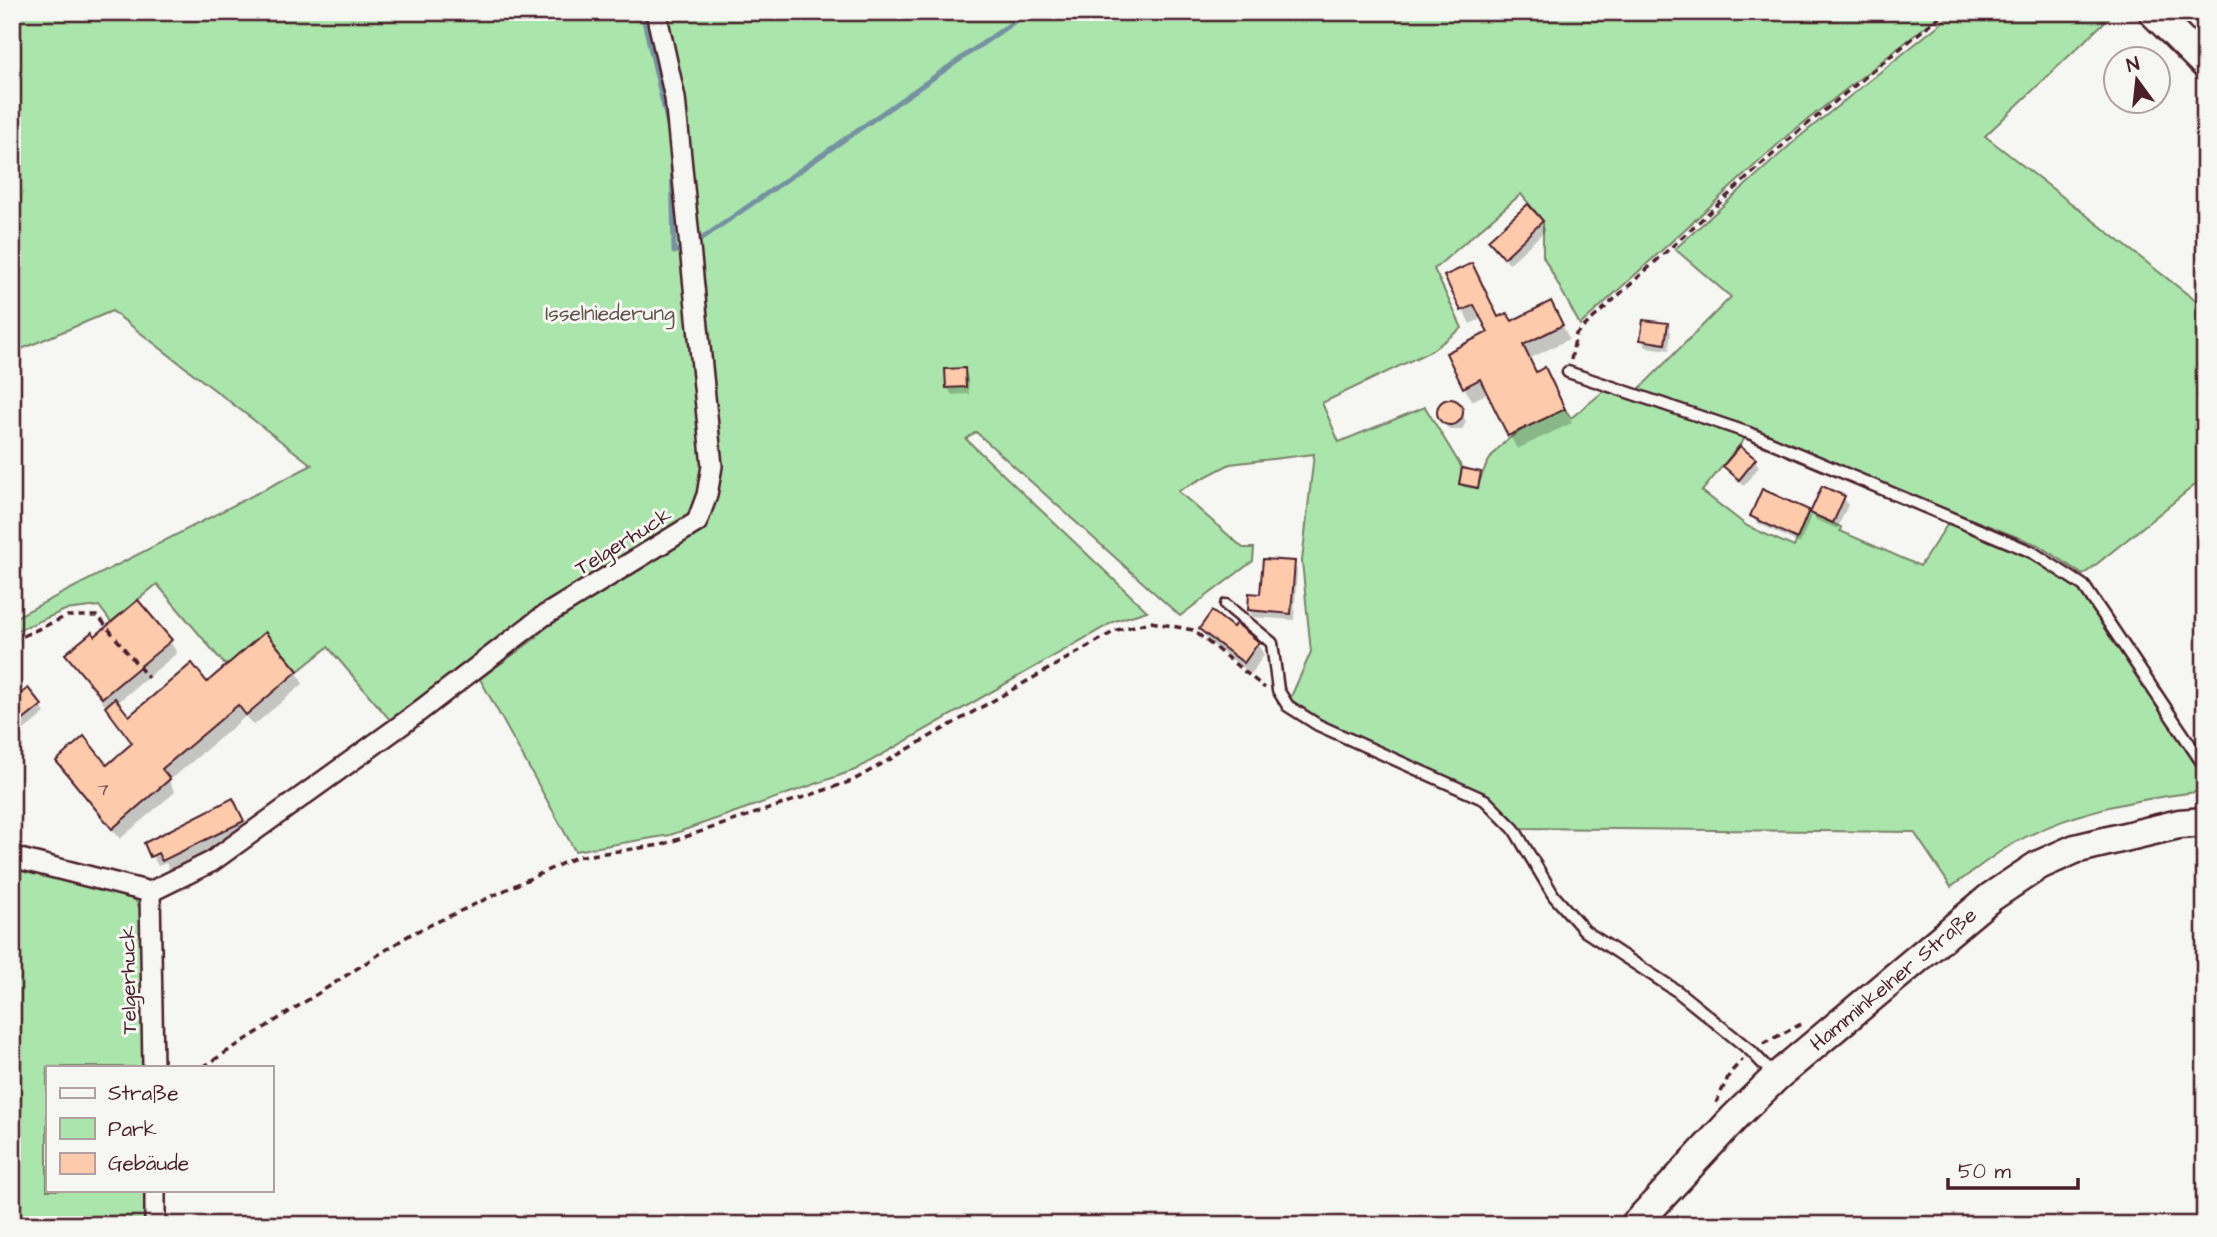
<svg xmlns="http://www.w3.org/2000/svg" width="2217" height="1237" font-family="'Architects Daughter',sans-serif">
	<style>
		.green { fill: #aae6ab; stroke: #7a826b; stroke-width: 2 }
		.shadow { fill: #0003 }
		.lines { fill: none; stroke-linecap: round; stroke-linejoin: round }
		.stream { stroke: #7592a2; stroke-width: 5 }
		.building { fill: #fdcaac; stroke: #4a1f2b; stroke-width: 2 }
		.lane-casing { stroke: #4a1f2b; stroke-width: 15 }
		.street-casing { stroke: #4a1f2b; stroke-width: 24 }
		.secondary-casing { stroke: #4a1f2b; stroke-width: 33 }
		.path { stroke: #4a1f2b; stroke-width: 3.5; stroke-dasharray: 7 5; stroke-linecap: butt }
		.lane { stroke: #f6f6f2; stroke-width: 10 }
		.street { stroke: #f6f6f2; stroke-width: 19 }
		.secondary { stroke: #f6f6f2; stroke-width: 28 }
		.labels { text-anchor: middle; stroke-width: 6; stroke-linejoin: round; paint-order: stroke }
		.number-label { font-size: 18px; fill: #774a4b }
		.park-label { font-size: 21px; fill: #62514b; stroke: #f6f6f2 }
		.street-label { font-size: 21px; fill: #4a1f2b; stroke: #f6f6f2 }
	</style>
	<rect width="100%" height="100%" fill="#f6f6f2"/>
	<filter id="ink" filterUnits="userSpaceOnUse"><feTurbulence type="fractalNoise" baseFrequency=".0143" numOctaves="2"/><feDisplacementMap in="SourceGraphic" scale="14" xChannelSelector="R" yChannelSelector="G"/><feConvolveMatrix kernelMatrix="1 2 1 2 8 2 1 2 1" color-interpolation-filters="sRGB"/></filter>
	<g filter="url(#ink)">
		<g class="green">
			<path d="M12,12H1541L1546,15L1550,12H1944L1787,136L1580,325L1543,256V221L1521,194L1434,269L1462,328L1431,351L1322,403L1339,442L1425,407L1462,468L1459,484L1478,488C1489,440 1524,428 1565,409L1571,418L1604,391L1747,436L1702,491L1747,526L1794,547L1808,512L1841,527L1840,531L1920,566L1949,522L2036,561L2077,587L2205,778V791C2136,799 2069,811 2009,846C1989,858 1970,874 1951,887L1914,832L1521,828C1483,783 1426,770 1375,747C1345,734 1317,718 1290,699L1311,652L1302,561L1314,454L1230,464L1178,491L1243,548H1254L1253,561L1180,616L976,432L966,439L1147,611L1115,621L855,770L670,835L575,851L480,679L537,637L519,622L390,720L328,647L298,671L265,632L226,666L157,584L111,622L99,606L65,610L12,633V619L312,465L112,311L12,353Z"/>
			<path d="M1955,12H2115L1985,136L2205,308V477L2083,575L2038,545L1638,390L1731,297L1675,249L1798,138Z"/>
			<path d="M12,866L134,897L143,915L145,1067H47V1190H147V1225H12Z"/>
		</g>
		<g class="shadow">
			<path d="M1528,207L1546,230L1509,264L1490,241Z"/>
			<path d="M1446,277L1499,319L1511,323L1559,317L1569,339L1529,359L1536,373L1552,383L1572,423L1517,449L1488,393L1472,401L1464,387L1490,333L1483,318L1470,324Z"/>
			<path d="M1667,325L1671,332L1669,350L1646,347L1642,340Z"/>
			<path d="M964,369L968,377L969,394L952,395L948,388Z"/>
			<path d="M1457,400L1466,422L1462,430H1449L1439,415L1443,403Z"/>
			<path d="M1755,460L1759,467L1744,486L1725,466Z"/>
			<path d="M1480,473L1479,490L1463,487L1461,484Z"/>
			<path d="M1823,488L1844,497L1848,505L1837,529L1816,520L1812,514L1800,544L1756,522L1752,516L1808,512L1810,516Z"/>
			<path d="M1293,563L1297,570L1294,620L1253,617L1249,610Z"/>
			<path d="M1201,629H1233L1257,643L1264,655L1251,674L1208,641Z"/>
			<path d="M95,638L170,641L177,653L117,703L129,718L207,684L297,672L303,684L254,725L246,716L169,781L175,792L120,839L58,761L107,768L133,744L68,655Z"/>
			<path d="M40,706L45,713L23,731L12,718Z"/>
			<path d="M238,811L248,832L170,871L166,863L158,866L146,844Z"/>
		</g>
		<g class="lines">
			<g class="stream">
				<path d="M642,12L669,129"/>
				<path d="M672,159L674,252L685,247"/>
				<path d="M694,244L1028,12"/>
			</g>
		</g>
		<g class="building">
			<path d="M1528,204L1543,221L1504,258L1488,240Z"/>
			<path d="M1472,263L1498,317L1507,313L1512,321L1551,301L1563,325L1523,345L1536,372L1545,367L1565,409L1508,436L1480,379L1463,388L1446,353L1488,332L1474,305L1461,311L1444,276Z"/>
			<path d="M1643,320L1668,323L1665,344L1640,340Z"/>
			<path d="M965,368L966,387L946,388L945,369Z"/>
			<circle cx="1450" cy="412" r="13"/>
			<path d="M1740,446L1756,459L1739,480L1723,466Z"/>
			<path d="M1462,468L1481,472L1478,488L1459,484Z"/>
			<path d="M1822,486L1845,496L1833,523L1810,513Z"/>
			<path d="M1762,489L1809,510L1797,539L1750,516Z"/>
			<path d="M1263,559L1295,561L1291,614L1248,610L1249,593L1260,594Z"/>
			<path d="M138,600L172,640L102,698L65,654L92,632L95,636Z"/>
			<path d="M1212,611L1233,627L1236,623L1259,642L1244,663L1199,629Z"/>
			<path d="M265,632L298,671L246,715L238,705L193,743L162,769L170,779L112,829L56,761L84,736L107,765L132,743L105,707L115,698L129,716L192,663L207,682Z"/>
			<path d="M28,688L42,705L12,729V701Z"/>
			<path d="M233,798L244,821L162,861L158,853L150,857L144,843Z"/>
		</g>
		<g class="lines">
			<g class="lane-casing">
				<g id="lane">
					<path d="M1568,372L1749,433L2032,552L2084,586L2205,767"/>
					<path d="M1226,605L1272,643L1278,690L1288,706L1318,725L1485,800L1514,829L1554,896L1585,931L1677,991L1751,1051L1773,1074"/>
				</g>
			</g>
			<g class="street-casing">
				<g id="street">
					<path d="M12,857L150,892L211,862L404,723L542,617L697,522L707,495L712,466L675,98L656,12"/>
					<path d="M150,892L153,1067"/>
					<path d="M155,1190V1225"/>
				</g>
			</g>
			<g class="secondary-casing">
				<g id="secondary">
					<path d="M2153,12L2205,64"/>
					<path d="M1635,1225L1735,1117L1776,1077L1991,897L2039,865L2075,849L2179,824L2205,822"/>
				</g>
			</g>
			<g class="path">
				<path d="M1571,360L1576,334L1793,136L1945,12"/>
				<path d="M12,641L67,616H98L148,678"/>
				<path d="M1763,1044L1803,1023"/>
				<path d="M203,1067L411,934L576,857L661,845L852,781L1117,630L1151,622L1193,630L1265,688"/>
				<path d="M1716,1103L1730,1073L1743,1059"/>
			</g>
			<use href="#lane" class="lane"/>
			<use href="#street" class="street"/>
			<use href="#secondary" class="secondary"/>
		</g>
	</g>
	<g class="labels">
		<g class="number-label">
			<text x="103" y="795">7</text>
		</g>
		<g class="park-label">
			<text x="610" y="320">Isselniederung</text>
		</g>
		<g class="street-label">
			<text transform="translate(623 541) rotate(-32)" y="7">Telgerhuck</text>
			<text transform="translate(1893 979) rotate(-40)" y="7">Hamminkelner Straße</text>
			<text transform="translate(128 980) rotate(-91)" y="7">Telgerhuck</text>
		</g>
	</g>
	<rect width="2217" height="1237" fill="none" stroke="#f6f6f2" stroke-width="42"/>
	<rect x="21" y="21" width="2175" height="1195" fill="none" stroke="#4a1f2b" stroke-width="2.5" filter="url(#ink)"/>
	<rect x="46" y="1066" width="228" height="126" fill="#f6f6f2" stroke="#b1a0a2" stroke-width="2"/>
	<rect x="60" y="1088" width="35" height="10" fill="#f6f6f2" stroke="#b1a0a2" stroke-width="2"/>
	<text x="108" y="1100" font-size="21" fill="#4a1f2b">Straße</text>
	<rect x="60" y="1118" width="35" height="21" fill="#aae6ab" stroke="#b1a0a2" stroke-width="2"/>
	<text x="108" y="1136" font-size="21" fill="#4a1f2b">Park</text>
	<rect x="60" y="1153" width="35" height="21" fill="#fdcaac" stroke="#b1a0a2" stroke-width="2"/>
	<text x="108" y="1170" font-size="21" fill="#4a1f2b">Gebäude</text>
	<g transform="translate(2137 80) rotate(345)"><circle r="33" fill="#f6f6f2" stroke="#b1a0a2" stroke-width="2"/>
	<path d="M0-5L12 26L0 18L-12 26Z" fill="#4a1f2b"/>
	<text y="-10" font-size="19" font-weight="bold" text-anchor="middle" fill="#4a1f2b">N</text>
	</g>
	<path d="M1948 1178v10h130v-10" fill="none" stroke="#4a1f2b" stroke-width="3.5"/>
	<text x="1958" y="1178" font-size="21" fill="#4a1f2b" stroke="#f6f6f2" stroke-width="5" paint-order="stroke">50 m</text>
</svg>
